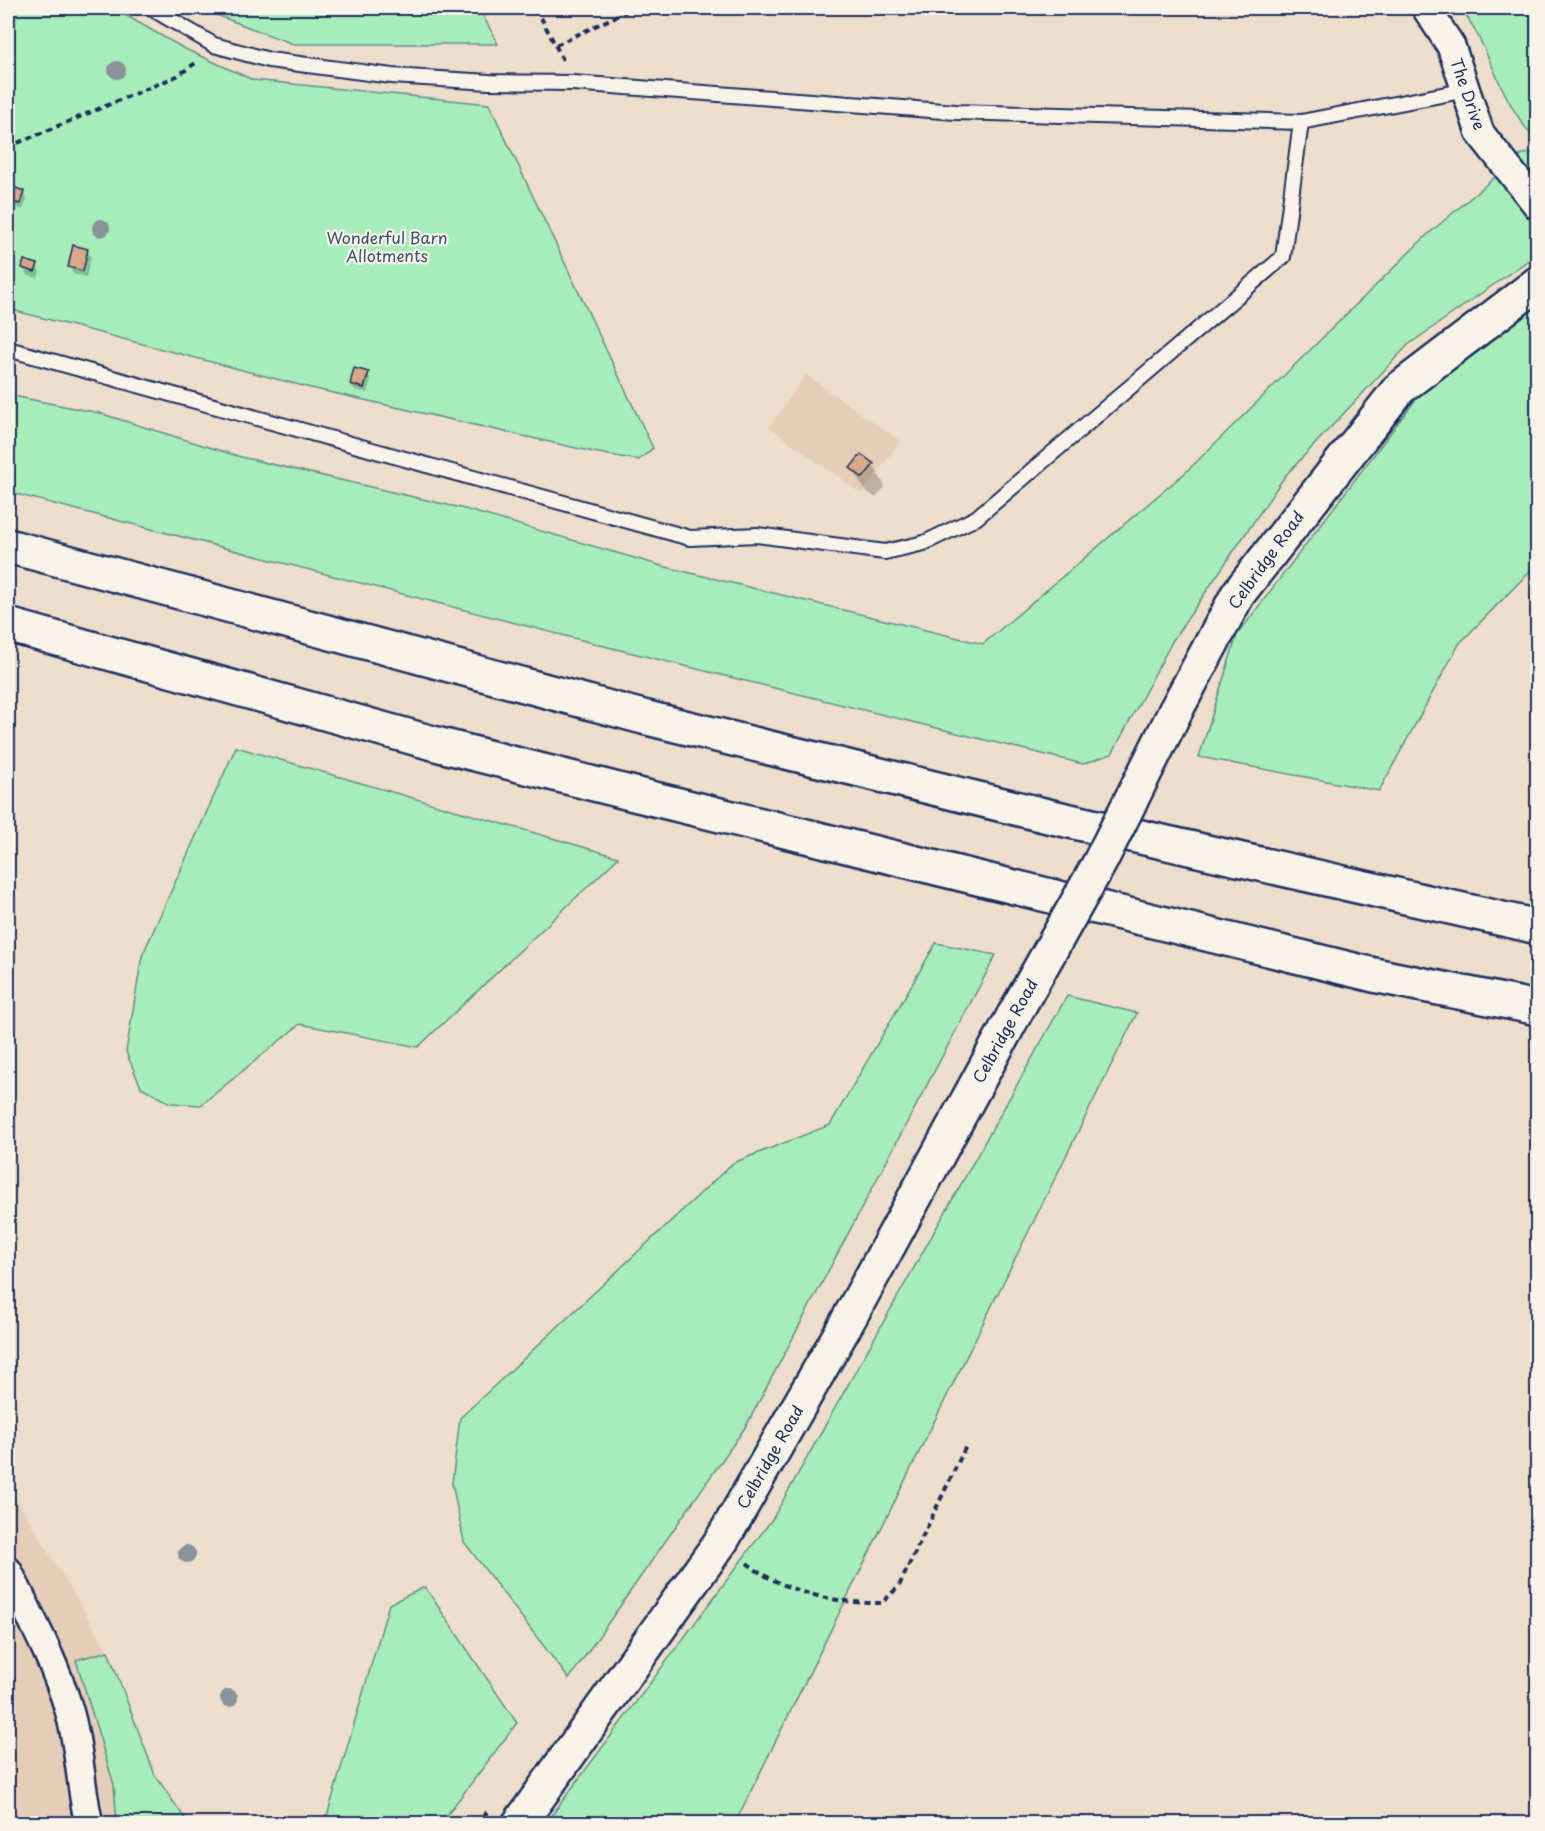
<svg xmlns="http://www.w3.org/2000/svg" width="1545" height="1831" font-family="'Playpen Sans',sans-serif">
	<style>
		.built { fill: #e6cdb7 }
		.green { fill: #a7edb9; stroke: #618e8c; stroke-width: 1.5 }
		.shadow { fill: #0003 }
		.building { fill: #d7a988; stroke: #1b2f5e; stroke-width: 1.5 }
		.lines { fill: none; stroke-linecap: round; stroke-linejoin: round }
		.lane-casing { stroke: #1b2f5e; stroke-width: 18 }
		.street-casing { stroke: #1b2f5e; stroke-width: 32 }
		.secondary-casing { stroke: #1b2f5e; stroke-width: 38 }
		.highway-casing { stroke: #1b2f5e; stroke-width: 38 }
		.path { stroke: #1b2f5e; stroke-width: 4; stroke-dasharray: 6 4.5; stroke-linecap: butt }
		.lane { stroke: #f7f3e8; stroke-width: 14 }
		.street { stroke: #f7f3e8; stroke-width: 27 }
		.secondary { stroke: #f7f3e8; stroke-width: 33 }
		.highway { stroke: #f7f3e8; stroke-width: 33 }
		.secondary-bridge-casing { stroke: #1b2f5e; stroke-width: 38; stroke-linecap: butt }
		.secondary-bridge { stroke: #f7f3e8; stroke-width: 33 }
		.tree { fill: #899299 }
		.labels { text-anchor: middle; stroke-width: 4.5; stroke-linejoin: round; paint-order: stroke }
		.street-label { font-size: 16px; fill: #1b2f5e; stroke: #f7f3e8 }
		.park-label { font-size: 16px; fill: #375570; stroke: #f7f3e8 }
	</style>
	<rect width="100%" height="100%" fill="#edddcb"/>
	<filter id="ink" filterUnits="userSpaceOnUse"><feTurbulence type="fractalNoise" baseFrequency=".0167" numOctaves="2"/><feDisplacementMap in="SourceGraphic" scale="12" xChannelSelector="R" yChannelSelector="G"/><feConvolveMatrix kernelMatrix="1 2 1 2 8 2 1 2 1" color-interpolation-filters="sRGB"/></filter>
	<g filter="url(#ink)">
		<g class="built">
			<path d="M806,375L900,441L862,494L769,427Z"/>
			<path d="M8,1485L108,1651L155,1775L188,1823H8Z"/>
		</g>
		<g class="green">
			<path d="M8,8H113L183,48L253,80L489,104L653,448L639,460L598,453L307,387L8,309Z"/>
			<path d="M198,8H479L498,44H293Z"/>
			<path d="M1461,8H1537V141C1499,101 1492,51 1461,8Z"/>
			<path d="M1537,153V254L1408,345L1285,476L1173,640L1112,754L1083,764L612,648L8,492V395L99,413L241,457L461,508L662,566L983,644L1187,471L1426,236L1522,154Z"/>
			<path d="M1537,306V564L1459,644L1379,791L1199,757L1237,635L1420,394Z"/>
			<path d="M236,747L618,857V858L418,1047L300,1024L201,1105L170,1103L141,1087L126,1052L142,956Z"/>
			<path d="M936,943L996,955L746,1426L569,1679L464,1542L452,1483L460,1418L733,1163L830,1125Z"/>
			<path d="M1067,996L1137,1013L735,1823H546L773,1518Z"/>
			<path d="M425,1587L517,1723L441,1823H325L389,1604Z"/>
			<path d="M108,1651L155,1775L188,1823H117L114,1785L76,1660Z"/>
		</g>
		<g class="shadow">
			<path d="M23,192L27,199L23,210L15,207L11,201Z"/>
			<path d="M87,250L91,257L86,277L73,274L70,267Z"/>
			<path d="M37,265L40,272L38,278L27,275L23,268Z"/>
			<path d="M368,374L371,380L367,393L355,390L351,384Z"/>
			<path d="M861,456L873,465L885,486L876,498L864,489L852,468Z"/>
		</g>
		<g class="building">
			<path d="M13,187L24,191L20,204L9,201Z"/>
			<path d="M73,245L88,249L83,271L68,267Z"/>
			<path d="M24,260L38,264L35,272L22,268Z"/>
			<path d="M354,368L369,372L364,388L350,384Z"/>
			<path d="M861,454L874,464L863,478L850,468Z"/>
		</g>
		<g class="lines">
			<g class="lane-casing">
				<g id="lane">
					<path d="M151,8L214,45L269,60L392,76L489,82L573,83L956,112L1301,122L1467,90"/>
					<path d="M8,349L690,538L757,535L885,552L924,543L976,518L1283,257L1301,122"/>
				</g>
			</g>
			<g class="street-casing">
				<g id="street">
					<path d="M1426,8L1451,46L1480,133L1538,206"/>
					<path d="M8,1571C30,1616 55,1662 69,1710C80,1747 80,1786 89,1824"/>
				</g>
			</g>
			<g class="secondary-casing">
				<g id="secondary">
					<path d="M1176,710L1238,594L1399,389L1538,283"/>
					<path d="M519,1824L722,1540L846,1324L1014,1015"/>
				</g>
			</g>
			<g class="highway-casing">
				<g id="highway">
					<path d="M8,546L643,717L1048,816L1538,927"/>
					<path d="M8,625L440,745L634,794L1374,975L1538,1008"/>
				</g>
			</g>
			<g class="path">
				<path d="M536,8L563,60"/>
				<path d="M556,45L633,8"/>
				<path d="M8,147L177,76L197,62"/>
				<path d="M747,1563C782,1592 837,1604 882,1603L899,1586L966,1446"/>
				<path d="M478,1824L487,1812"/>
			</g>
			<use href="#lane" class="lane"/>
			<use href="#street" class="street"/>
			<use href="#secondary" class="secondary"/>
			<use href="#highway" class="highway"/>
			<g class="secondary-bridge-casing">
				<path id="secondary-bridge" d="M1014,1015L1100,862L1176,710"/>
			</g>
			<use href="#secondary-bridge" class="secondary-bridge"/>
		</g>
		<g class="tree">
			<circle cx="117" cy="70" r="9"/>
			<circle cx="101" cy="228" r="9"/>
			<circle cx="187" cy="1554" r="9"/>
			<circle cx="229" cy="1698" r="9"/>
		</g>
	</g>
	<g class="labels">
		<g class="street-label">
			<text transform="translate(1468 94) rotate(71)" y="6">The Drive</text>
			<text transform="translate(1266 560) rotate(-54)" y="6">Celbridge Road</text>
			<text transform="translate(1005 1031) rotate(-61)" y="6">Celbridge Road</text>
			<text transform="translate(770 1457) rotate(-60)" y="6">Celbridge Road</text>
		</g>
		<g class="park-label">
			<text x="387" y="244">Wonderful Barn<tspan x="387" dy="18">Allotments</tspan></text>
		</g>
	</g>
	<rect width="1545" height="1831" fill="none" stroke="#f7f3e8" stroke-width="30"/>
	<rect x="15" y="15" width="1515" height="1801" fill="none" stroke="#1b2f5e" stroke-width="2" filter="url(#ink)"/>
</svg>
